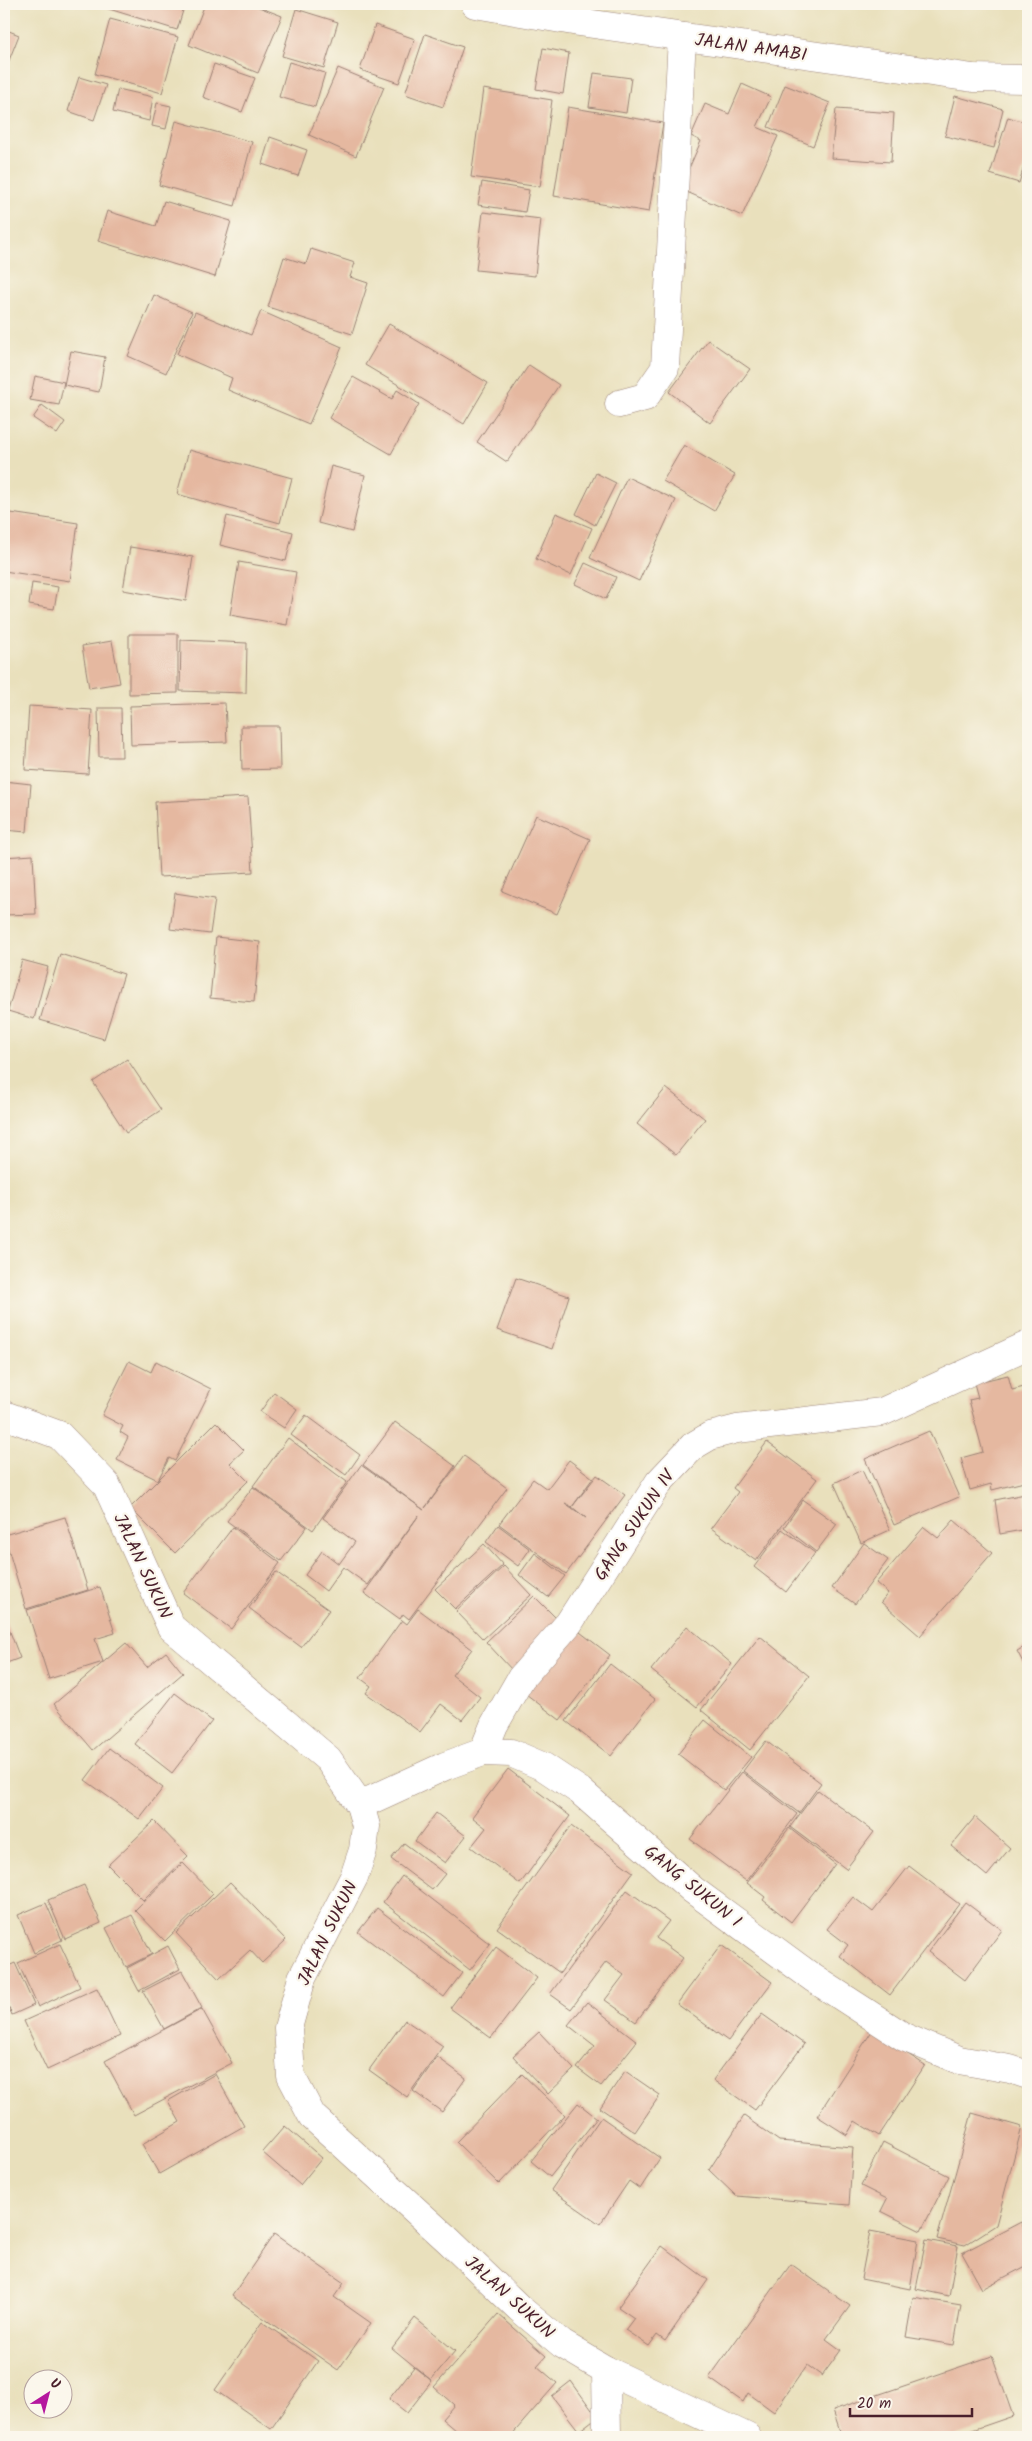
<svg xmlns="http://www.w3.org/2000/svg" width="1032" height="2441" font-family="Kalam,sans-serif">
	<style>
		.building { fill: #e5b8a0 }
		.lines { fill: none; stroke-linecap: round; stroke-linejoin: round }
		.street-casing { stroke: #9a8074; stroke-width: 29 }
		.secondary-casing { stroke: #9a8074; stroke-width: 29 }
		.primary-casing { stroke: #9a8074; stroke-width: 29 }
		.street { stroke: #fff; stroke-width: 28 }
		.secondary { stroke: #fff; stroke-width: 28 }
		.primary { stroke: #fff; stroke-width: 28 }
		.labels { text-anchor: middle; stroke-width: 4.5; stroke-linejoin: round; paint-order: stroke }
		.street-label { font-size: 18px; fill: #4a1f2b; stroke: #fbf7ec }
	</style>
	<rect width="100%" height="100%" fill="#fbf7ec"/>
	<filter id="ink" filterUnits="userSpaceOnUse"><feTurbulence type="fractalNoise" baseFrequency=".02" numOctaves="2"/><feDisplacementMap in="SourceGraphic" scale="10" xChannelSelector="R" yChannelSelector="G"/><feConvolveMatrix kernelMatrix="1 2 1 2 8 2 1 2 1" color-interpolation-filters="sRGB"/></filter>
	<filter id="wash" filterUnits="userSpaceOnUse"><feTurbulence type="fractalNoise" baseFrequency=".0096" numOctaves="4" result="noise"/><feDisplacementMap in="SourceGraphic" scale="20" xChannelSelector="R" yChannelSelector="G"/><feGaussianBlur stdDeviation="1.12" result="paint"/><feColorMatrix in="noise" values="0 0 0 0 0 0 0 0 0 0 0 0 0 0 0 0 0 1.4 0 .05"/><feComposite in="paint" operator="in"/></filter>
	<g filter="url(#wash)">
		<rect width="100%" height="100%" fill="#e9e0bc"/>
		<g id="blocks">
			<g class="building">
				<path d="M93,4H185L177,30Z"/>
				<path d="M205,4H251L282,16L258,73L189,45Z"/>
				<path d="M296,9L338,22L324,68L282,56Z"/>
				<path d="M110,19L178,37L162,93L95,74Z"/>
				<path d="M375,25L415,39L399,83L360,70Z"/>
				<path d="M4,29L19,35L4,73Z"/>
				<path d="M425,34L463,47L443,107L405,94Z"/>
				<path d="M543,48L569,53L563,94L536,89Z"/>
				<path d="M289,62L325,73L315,107L279,97Z"/>
				<path d="M214,64L255,78L242,112L203,97Z"/>
				<path d="M338,68L384,87L356,156L309,135Z"/>
				<path d="M594,73L631,78L626,113L589,107Z"/>
				<path d="M79,77L106,85L94,120L68,111Z"/>
				<path d="M742,84L771,97L757,127L778,136L742,216L680,189L701,141L691,136L705,104L729,114Z"/>
				<path d="M785,85L830,103L813,146L768,127Z"/>
				<path d="M118,89L153,97L149,121L113,112Z"/>
				<path d="M483,89L552,100L540,187L471,177Z"/>
				<path d="M955,96L1003,109L994,148L945,136Z"/>
				<path d="M157,103L171,106L166,129L152,126Z"/>
				<path d="M568,107L663,123L649,212L554,196Z"/>
				<path d="M836,109L894,113L891,162L831,158Z"/>
				<path d="M1008,117L1028,123V153L1019,183L990,174Z"/>
				<path d="M176,121L252,142L235,206L159,185Z"/>
				<path d="M270,137L307,150L298,176L262,164Z"/>
				<path d="M482,182L529,190L525,212L478,205Z"/>
				<path d="M164,201L231,221L215,277L98,241L107,211L156,226Z"/>
				<path d="M483,212L541,219L535,276L476,270Z"/>
				<path d="M311,249L355,263L350,277L368,283L352,334L268,307L284,257L306,264Z"/>
				<path d="M154,295L192,312L166,373L128,356Z"/>
				<path d="M261,311L342,347L309,424L228,390L232,378L177,354L195,312L251,335Z"/>
				<path d="M389,324L488,383L464,424L365,365Z"/>
				<path d="M708,340L750,369L710,423L669,392Z"/>
				<path d="M71,351L105,357L99,392L64,385Z"/>
				<path d="M529,365L559,385L507,462L477,442Z"/>
				<path d="M35,376L64,382L59,405L30,400Z"/>
				<path d="M353,377L392,399L397,390L419,404L391,454L329,418Z"/>
				<path d="M42,405L65,422L57,434L33,418Z"/>
				<path d="M684,445L735,475L714,511L663,481Z"/>
				<path d="M189,450L292,478L280,523L177,494Z"/>
				<path d="M331,466L365,475L352,532L318,523Z"/>
				<path d="M596,473L616,483L595,525L576,514Z"/>
				<path d="M627,477L676,500L639,581L590,558Z"/>
				<path d="M4,512L78,523L70,581L4,571Z"/>
				<path d="M556,513L592,528L571,575L536,559Z"/>
				<path d="M227,516L293,532L286,561L220,545Z"/>
				<path d="M130,547L193,557L186,601L123,590Z"/>
				<path d="M239,562L296,572L287,625L230,615Z"/>
				<path d="M585,563L616,577L606,599L575,584Z"/>
				<path d="M32,583L58,587L54,609L29,605Z"/>
				<path d="M129,634H178V693L129,694Z"/>
				<path d="M181,640L247,643L246,693L180,691Z"/>
				<path d="M112,641L120,683L89,688L82,646Z"/>
				<path d="M225,703L227,742L131,745L130,706Z"/>
				<path d="M29,706L92,710L88,774L25,770Z"/>
				<path d="M98,708H121L122,757H99Z"/>
				<path d="M241,726H279L280,769L242,770Z"/>
				<path d="M4,781L31,784L27,832L4,830Z"/>
				<path d="M248,797L253,872L159,877L155,802Z"/>
				<path d="M536,815L590,839L557,914L502,891Z"/>
				<path d="M33,855L36,914L4,915V857Z"/>
				<path d="M175,893L215,899L210,934L170,929Z"/>
				<path d="M216,937L260,942L254,1002L210,998Z"/>
				<path d="M60,954L124,974L104,1039L40,1020Z"/>
				<path d="M22,960L48,967L34,1019L8,1011Z"/>
				<path d="M127,1059L161,1110L126,1133L93,1082Z"/>
				<path d="M666,1088L705,1119L676,1155L637,1124Z"/>
				<path d="M516,1278L569,1296L552,1349L497,1330Z"/>
				<path d="M129,1361L151,1372L156,1361L211,1389L175,1461L169,1458L158,1480L117,1460L128,1437L120,1432L123,1426L102,1415Z"/>
				<path d="M1008,1375L1012,1390L1028,1386V1481L992,1490L991,1484L970,1490L961,1458L983,1452L969,1400L978,1398L974,1383Z"/>
				<path d="M274,1392L297,1409L284,1428L260,1412Z"/>
				<path d="M306,1415L360,1455L346,1475L291,1435Z"/>
				<path d="M216,1422L244,1450L230,1463L248,1481L175,1553L130,1508Z"/>
				<path d="M395,1422L455,1466L425,1508L464,1456L507,1488L409,1619L403,1614L400,1619L364,1593L419,1515L368,1585L343,1567L326,1591L305,1575L322,1551L339,1564L355,1542L323,1518L361,1465L424,1510L363,1465Z"/>
				<path d="M929,1431L959,1497L894,1525L865,1459Z"/>
				<path d="M288,1438L347,1482L313,1530L253,1486Z"/>
				<path d="M767,1442L817,1479L756,1561L711,1528L738,1492L733,1488Z"/>
				<path d="M569,1460L593,1478L572,1507L565,1503L586,1518L572,1507L597,1475L625,1495L566,1574L499,1524L533,1479L547,1489Z"/>
				<path d="M862,1470L890,1530L861,1543L834,1483Z"/>
				<path d="M253,1487L307,1527L281,1561L227,1521Z"/>
				<path d="M1025,1494L1028,1529L1000,1534L995,1500Z"/>
				<path d="M803,1500L837,1524L816,1552L784,1527Z"/>
				<path d="M65,1517L88,1590L26,1609L4,1535Z"/>
				<path d="M954,1520L992,1553L920,1636L881,1602L888,1593L876,1583L924,1527L938,1538Z"/>
				<path d="M498,1525L530,1549L518,1566L486,1542Z"/>
				<path d="M233,1527L280,1563L231,1629L183,1593Z"/>
				<path d="M782,1529L815,1553L786,1592L754,1567Z"/>
				<path d="M864,1543L888,1560L855,1604L832,1588Z"/>
				<path d="M484,1544L503,1565L455,1609L435,1589Z"/>
				<path d="M535,1553L565,1576L548,1597L519,1575Z"/>
				<path d="M504,1566L531,1595L483,1639L456,1611Z"/>
				<path d="M276,1572L329,1610L301,1647L249,1608Z"/>
				<path d="M100,1587L115,1633L95,1639L103,1662L49,1679L27,1610Z"/>
				<path d="M534,1596L562,1624L513,1671L486,1642Z"/>
				<path d="M418,1609L472,1649L452,1675L480,1697L462,1720L441,1704L420,1732L366,1693L371,1686L360,1678L402,1620L407,1624Z"/>
				<path d="M4,1616L20,1658L4,1664Z"/>
				<path d="M572,1626L610,1655L560,1720L522,1691Z"/>
				<path d="M687,1626L732,1664L697,1707L651,1670Z"/>
				<path d="M760,1636L809,1676L750,1750L701,1710Z"/>
				<path d="M126,1643L147,1667L166,1652L183,1673L93,1750L54,1704Z"/>
				<path d="M1028,1645V1672L1017,1651Z"/>
				<path d="M610,1664L655,1699L611,1756L566,1721Z"/>
				<path d="M175,1693L212,1721L172,1773L135,1744Z"/>
				<path d="M705,1720L751,1757L724,1790L678,1754Z"/>
				<path d="M766,1741L821,1783L799,1813L743,1771Z"/>
				<path d="M109,1748L163,1788L139,1819L85,1780Z"/>
				<path d="M508,1769L570,1816L520,1884L471,1847L486,1828L472,1817Z"/>
				<path d="M742,1772L797,1814L746,1881L690,1839Z"/>
				<path d="M818,1790L874,1832L846,1869L790,1827Z"/>
				<path d="M436,1813L466,1836L445,1863L415,1841Z"/>
				<path d="M975,1817L1010,1848L987,1876L951,1846Z"/>
				<path d="M154,1821L188,1856L143,1900L108,1865Z"/>
				<path d="M571,1826L633,1872L560,1973L497,1928Z"/>
				<path d="M789,1828L835,1864L791,1922L763,1900L765,1897L747,1883Z"/>
				<path d="M404,1843L445,1874L432,1890L391,1859Z"/>
				<path d="M183,1863L213,1894L165,1941L135,1910Z"/>
				<path d="M909,1866L959,1904L890,1995L840,1956L848,1945L827,1929L853,1897L873,1912Z"/>
				<path d="M402,1876L490,1944L470,1970L383,1902Z"/>
				<path d="M230,1882L286,1940L262,1963L250,1950L219,1979L176,1933Z"/>
				<path d="M84,1885L101,1923L65,1939L48,1900Z"/>
				<path d="M627,1890L669,1921L656,1938L683,1958L636,2022L605,2000L624,1975L606,1962L571,2009L550,1994Z"/>
				<path d="M965,1902L1002,1930L965,1980L928,1952Z"/>
				<path d="M46,1903L62,1940L34,1953L18,1915Z"/>
				<path d="M377,1908L462,1973L444,1997L358,1932Z"/>
				<path d="M132,1915L152,1954L126,1967L106,1928Z"/>
				<path d="M60,1944L80,1987L38,2007L18,1963Z"/>
				<path d="M721,1945L772,1982L728,2041L677,2004Z"/>
				<path d="M168,1946L180,1969L139,1991L127,1968Z"/>
				<path d="M496,1947L537,1978L491,2038L450,2008Z"/>
				<path d="M15,1963L34,2005L12,2015L4,1996V1968Z"/>
				<path d="M182,1971L202,2008L164,2029L143,1991Z"/>
				<path d="M97,1988L120,2036L47,2070L24,2021Z"/>
				<path d="M587,2002L637,2041L601,2086L577,2068L595,2046L568,2025Z"/>
				<path d="M202,2009L232,2063L134,2115L105,2061Z"/>
				<path d="M762,2014L804,2044L755,2110L713,2080Z"/>
				<path d="M405,2020L443,2046L407,2097L369,2070Z"/>
				<path d="M872,2031L925,2065L879,2136L855,2121L847,2135L817,2116Z"/>
				<path d="M539,2032L574,2069L548,2094L513,2056Z"/>
				<path d="M437,2057L466,2078L442,2112L413,2091Z"/>
				<path d="M625,2071L660,2095L635,2132L600,2108Z"/>
				<path d="M215,2074L244,2126L159,2174L142,2144L180,2122L168,2101Z"/>
				<path d="M522,2074L565,2115L499,2184L456,2142Z"/>
				<path d="M578,2103L597,2118L550,2177L531,2161Z"/>
				<path d="M972,2113L1022,2127L996,2225L965,2245L937,2239Z"/>
				<path d="M744,2116L779,2141L853,2147L849,2205L736,2196L709,2170Z"/>
				<path d="M601,2117L660,2158L640,2189L629,2181L600,2224L551,2190Z"/>
				<path d="M285,2126L322,2158L300,2185L262,2152Z"/>
				<path d="M883,2142L949,2176L921,2231L881,2211L887,2199L861,2186Z"/>
				<path d="M1021,2222L1028,2237V2265L982,2289L962,2253Z"/>
				<path d="M870,2231L918,2240L910,2289L861,2279Z"/>
				<path d="M274,2234L344,2283L334,2297L371,2323L338,2370L232,2296Z"/>
				<path d="M926,2240L958,2246L949,2296L916,2289Z"/>
				<path d="M662,2246L708,2280L665,2341L657,2335L649,2346L625,2330L634,2318L618,2307Z"/>
				<path d="M791,2264L850,2306L826,2339L841,2350L822,2376L807,2365L774,2412L748,2393L743,2402L709,2378Z"/>
				<path d="M913,2297L961,2305L954,2345L906,2337Z"/>
				<path d="M498,2314L546,2356L537,2366L557,2383L510,2437H463L442,2419L454,2405L434,2387Z"/>
				<path d="M415,2318L455,2351L431,2380L392,2348Z"/>
				<path d="M262,2322L318,2361L271,2429L215,2390Z"/>
				<path d="M992,2356L1013,2416L952,2437H842L833,2410Z"/>
				<path d="M414,2367L432,2381L407,2413L389,2399Z"/>
				<path d="M571,2381L597,2417L579,2431L552,2396Z"/>
			</g>
		</g>
	</g>
	<g filter="url(#ink)">
		<use href="#blocks" fill-opacity="0" stroke="#9a8074" stroke-width="1"/>
		<g class="lines">
			<g class="street-casing">
				<g id="street">
					<path d="M619,404L645,397L665,368L682,37"/>
					<path d="M483,1752L494,1725L521,1678L569,1623L659,1482L693,1446L710,1436L737,1429L882,1412L1028,1345"/>
					<path d="M360,1805L445,1766L483,1752L511,1753L544,1767L580,1791L693,1890L813,1978L904,2037L959,2060L1010,2069L1028,2075"/>
					<path d="M606,2370L607,2437"/>
				</g>
			</g>
			<g class="secondary-casing">
				<path id="secondary" d="M4,1415L59,1435L106,1484L171,1627L328,1759L360,1805L366,1826L363,1850L354,1877L302,1978L288,2028L291,2076L312,2116L448,2240L519,2308L562,2344L606,2370L747,2437"/>
			</g>
			<g class="primary-casing">
				<path id="primary" d="M475,4L579,22L973,78L1028,79"/>
			</g>
			<use href="#street" class="street"/>
			<use href="#secondary" class="secondary"/>
			<use href="#primary" class="primary"/>
		</g>
	</g>
	<g class="labels">
		<g class="street-label">
			<text transform="translate(751 47) rotate(8)" y="6">JALAN AMABI</text>
			<text transform="translate(634 1525) rotate(-56)" y="6">GANG SUKUN IV</text>
			<text transform="translate(143 1566) rotate(65)" y="6">JALAN SUKUN</text>
			<text transform="translate(693 1886) rotate(39)" y="6">GANG SUKUN I</text>
			<text transform="translate(327 1933) rotate(-64)" y="6">JALAN SUKUN</text>
			<text transform="translate(510 2297) rotate(42)" y="6">JALAN SUKUN</text>
		</g>
	</g>
	<rect width="1032" height="2441" fill="none" stroke="#fbf7ec" stroke-width="20"/>
	<g transform="translate(48 2394) rotate(36)"><circle r="24" fill="#fbf7ec" stroke="#b4a19f"/>
	<path d="M0-4L9 19L0 12L-9 19Z" fill="#b5179e"/>
	<text y="-8" font-size="14" font-weight="bold" text-anchor="middle" fill="#4a1f2b">U</text>
	</g>
	<path d="M850 2408v8h122v-8" fill="none" stroke="#4a1f2b" stroke-width="2.5"/>
	<text x="857" y="2408" font-size="15" fill="#4a1f2b" stroke="#fbf7ec" stroke-width="4" paint-order="stroke">20 m</text>
</svg>
